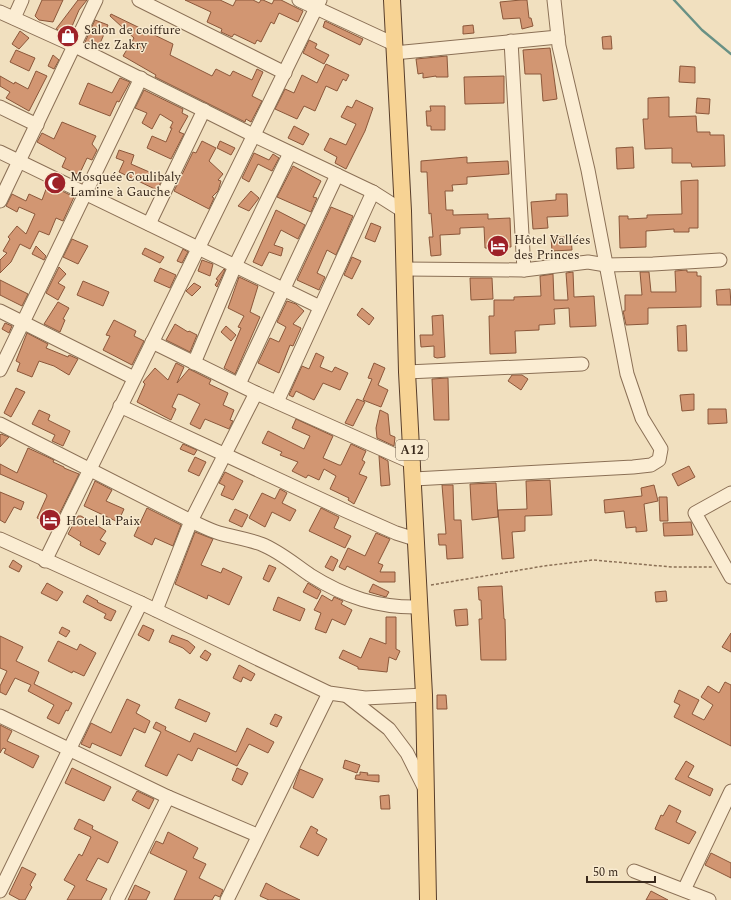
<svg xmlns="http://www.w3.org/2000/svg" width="731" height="900" font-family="Spectral,serif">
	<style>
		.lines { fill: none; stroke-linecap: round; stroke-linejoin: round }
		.stream { stroke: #699185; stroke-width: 2.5 }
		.building { fill: #d29672; stroke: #8b573a }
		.minor-casing { stroke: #8b7056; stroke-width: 15 }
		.major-casing { stroke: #583e2b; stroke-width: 18 }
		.path { stroke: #8b7056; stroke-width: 1.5; stroke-dasharray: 3 2; stroke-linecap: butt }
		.minor { stroke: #fbedd3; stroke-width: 13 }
		.major { stroke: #f7d394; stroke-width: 16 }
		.labels { text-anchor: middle; stroke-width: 3; stroke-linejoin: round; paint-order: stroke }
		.shield { fill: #f8eacf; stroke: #726352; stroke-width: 1 }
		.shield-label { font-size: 12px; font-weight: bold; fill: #39291c }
		.poi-label { font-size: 13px; fill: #39291c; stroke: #f8eacf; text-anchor: start }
	</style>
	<rect width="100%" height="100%" fill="#f1e0bf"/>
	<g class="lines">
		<path class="stream" d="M674,0L702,30L731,54"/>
	</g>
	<g class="building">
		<path d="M42,0H63L53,22L39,20L35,16Z"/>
		<path d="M78,0H87L79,10L70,31L72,32L70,35L56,29Z"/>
		<path d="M185,0H220L233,6L236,0H253L259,3L261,0H263L272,4L274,0H281L303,11L298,22L279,13L274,24L271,22L261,42L257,40L255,44L234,34L232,37L221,32L222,29L207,22L211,12Z"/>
		<path d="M521,0H527L529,18H531L533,26L522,29L520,18L503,19L500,2Z"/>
		<path d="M111,14L173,44L170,55L212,76L216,69L230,76L233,71L252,80L257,69L263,72L252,96L262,101L251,122L246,119L245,122L155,77L156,75L123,56L134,38L110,16Z"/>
		<path d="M95,20L108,25L98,48L85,42Z"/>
		<path d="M325,21L363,39L360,45L323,27Z"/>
		<path d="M473,25L474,33L463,34V26Z"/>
		<path d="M20,31L29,38L19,49L12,44Z"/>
		<path d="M611,36L612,49H603L602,37Z"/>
		<path d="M309,40L317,44L315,48L329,55L324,64L303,53Z"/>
		<path d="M550,48L557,99L543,101L541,74H525L523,50Z"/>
		<path d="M16,50L35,58L29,71L10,62Z"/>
		<path d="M53,55L59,60L54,69L48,66Z"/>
		<path d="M447,56L448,77H436V76L423,78V73L418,74L416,59Z"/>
		<path d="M326,64L349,75L346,81L343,79L337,91L326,86L315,111L304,106L297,119L275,109L285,89L294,93L302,75L317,83Z"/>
		<path d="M680,66L695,67V83L679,82Z"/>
		<path d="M36,71L47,76L29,111L6,98L10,92L0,86V76L14,84L15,82L28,89Z"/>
		<path d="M504,76V103L465,104L464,77Z"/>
		<path d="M120,78L130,82L119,102L117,101L110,116L79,104L88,83L112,93Z"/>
		<path d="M144,90L183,109L182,113L188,116L179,132L184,134L171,159L147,148L152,136L166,142L172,128H170L173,122L160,114L152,129L142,123L147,113L135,108Z"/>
		<path d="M669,97V117L696,116L697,132H710V135H724L725,166L692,167L691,163H672V148L645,149L643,119H648V98Z"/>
		<path d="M697,98L710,99L709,114L696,113Z"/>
		<path d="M356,100L373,108L365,131L346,169L335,163L337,157L324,150L330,138L346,145L356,124L341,117L347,106L352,108Z"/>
		<path d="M430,106H445V130H431V126H427L426,111H431Z"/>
		<path d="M62,122L96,136L92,144L97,150L92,160L87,158L79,175L62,167L66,158L37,142L42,133L54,139Z"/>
		<path d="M294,126L309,134L303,145L288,138Z"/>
		<path d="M202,141L216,148L209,161L223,174L218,180L221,181L218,191L212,197L214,198L209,209L174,191L193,152L196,153Z"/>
		<path d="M220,141L235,148L231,155L217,148Z"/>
		<path d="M633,147L634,168L617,169L616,148Z"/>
		<path d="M119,150L134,155L131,164L163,178L157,190L119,172L124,161L116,158Z"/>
		<path d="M254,153L269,160L273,154L279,158L272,171L258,164L249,182L242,178Z"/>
		<path d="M467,157V163L508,161L509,174L467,177V184L452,185L453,191H445L446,210H453V215L488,214V219L510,218L511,247H503V249L485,248L484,227L460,228V234L440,235L441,255L431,256L429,237H433L431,213L429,214L427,172H421V161Z"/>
		<path d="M293,166L321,181L313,197L317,198L311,212L277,197Z"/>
		<path d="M698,180V228H689V232H674V229L646,231V247L620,248L619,216H628V219L647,218V215L682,214L681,181Z"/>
		<path d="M48,184L74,197L63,221L56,218L49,235L39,231L30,249L20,244L11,262L0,273V260L7,253L3,251L10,239L8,237L17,226L26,234L35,214L19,207L17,212L6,206L12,194L26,201L29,194L42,200Z"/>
		<path d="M251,191L259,198L249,211L238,206Z"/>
		<path d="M556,194H567L568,216L547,217L548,228L533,229L531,202L556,200Z"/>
		<path d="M331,207L353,216L336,255L327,250L317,273L325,277L319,290L297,280Z"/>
		<path d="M276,210L305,225L298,239L281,230L274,245L283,248L281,256L269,252L262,266L253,262Z"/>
		<path d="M371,223L381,227L375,242L365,238Z"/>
		<path d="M551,237H571L572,250L552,251Z"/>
		<path d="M72,239L88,246L78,264L63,257Z"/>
		<path d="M36,246L46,256L44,260L32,254Z"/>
		<path d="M145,248L164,257L160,263L142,254Z"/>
		<path d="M183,249L188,252L182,263L177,261Z"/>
		<path d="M352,257L361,261L352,279L344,275Z"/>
		<path d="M202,260L213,264L210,276L198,271Z"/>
		<path d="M59,267L66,274L58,283L65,287L58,300L46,293Z"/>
		<path d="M160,268L176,275L170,288L154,281Z"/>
		<path d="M224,269L225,270L217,287L215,285L218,280L216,279Z"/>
		<path d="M687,270V272H697V276H701V307L648,308V324L626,325L623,311H625V295H642L640,272H649L651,292H676L675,271Z"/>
		<path d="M573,272L574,297L594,296L596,326L570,327L569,308L554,309L555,324L539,325V330L515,331L516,353L490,354L489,316H494V300H514V297L541,296L540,276L553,274L554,300H568L566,273Z"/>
		<path d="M239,277L258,286L250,312L260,317L235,374L224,368L241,328L238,327L244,316L228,308Z"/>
		<path d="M470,278H492L493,299L471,300Z"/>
		<path d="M0,280L28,294L22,306L0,295Z"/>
		<path d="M83,281L109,292L103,306L77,295Z"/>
		<path d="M194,283L201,287L192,296L186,291Z"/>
		<path d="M730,289L731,305H717L716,290Z"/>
		<path d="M287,301L296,304L304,311L293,324L301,328L293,346L290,345L279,373L258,363L270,338L279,342L286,327L277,322Z"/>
		<path d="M58,302L69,308L63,319L65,320L60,332L44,324Z"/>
		<path d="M362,308L374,318L369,325L357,315Z"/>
		<path d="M443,315L445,357L437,358L434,357V346L421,347L420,335H433L432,316Z"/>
		<path d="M114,320L136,331L134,336L144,341L132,365L103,350L110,336L106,335Z"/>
		<path d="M5,323L12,326L9,333L2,329Z"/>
		<path d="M175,324L188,332L189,331L197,335L190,352L166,340Z"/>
		<path d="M686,325L687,351H678L677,326Z"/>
		<path d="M226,326L236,335L231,341L221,332Z"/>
		<path d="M27,333L48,344L46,348L68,357L69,355L78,359L69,375L54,366L39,361L32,377L17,371L20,363L16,361Z"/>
		<path d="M316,353L324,357L320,367L332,372L335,367L348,373L340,390L323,383L314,400L296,391L293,397L289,395L302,366L309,369Z"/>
		<path d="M176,363L184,367L177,383L189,369L211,380L209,384L228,393L223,405L234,410L230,420L233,421L229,429L205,419L200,429L190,424L200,404L182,395L178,394L172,407L176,409L171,420L137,402L145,384L143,382L155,368L168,380Z"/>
		<path d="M374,363L385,368L378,385L388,390L381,407L363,400L372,379L368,378Z"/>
		<path d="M512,375H522L528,379L521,390L508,381Z"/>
		<path d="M448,378L449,420H434L432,379Z"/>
		<path d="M16,388L25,392L11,417L4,413Z"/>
		<path d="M694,394V410L682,411L680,395Z"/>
		<path d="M357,399L365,402L353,426L345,423Z"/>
		<path d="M708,409H726L727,423L708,424Z"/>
		<path d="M39,410L50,415L48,420L70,431L63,446L52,441L55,435L32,424Z"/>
		<path d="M380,410L388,414L390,435L395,437L394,446L377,438L376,428Z"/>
		<path d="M296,419L333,436L323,458L339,465H341L351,444L366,451L362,460L365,462L359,474L367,477L354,504L348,500L349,498L330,489L336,476L324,469L319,480L308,475L306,478L292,471L298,462L280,455L282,452L262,443L268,431L304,449L310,436L292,428Z"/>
		<path d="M1,434L9,437L0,447V435Z"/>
		<path d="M183,444L197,450L194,455L180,449Z"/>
		<path d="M28,448L54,460L53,462L64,467V468L79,474L54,525L37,518L47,496L46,494L0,474V464L17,473Z"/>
		<path d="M379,456L388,461L390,485L381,486Z"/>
		<path d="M195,457L206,462L199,476L188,471Z"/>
		<path d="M689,466L695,477L678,486L672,474Z"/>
		<path d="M225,472L243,481L233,500L221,495L225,486L219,483Z"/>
		<path d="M550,480L552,515L525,516V531L512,532L514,558L502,559L498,510L527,509L526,481Z"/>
		<path d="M95,481L112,490L106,501L124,509L118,522L84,506Z"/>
		<path d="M496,483L498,517L472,520L470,484Z"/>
		<path d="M442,485H453L454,520H461L463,558L447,559L446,545H439L438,534H446Z"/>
		<path d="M654,485L658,501L644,504L647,531L636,532V527L626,528L624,511L605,513L604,500L642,496L641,488Z"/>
		<path d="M280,489L287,493L282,503L296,510L290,521L272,512L265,527L249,518L262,493L275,499Z"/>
		<path d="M0,492L24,502L21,510L14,507L5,523L0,520Z"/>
		<path d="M659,497H667L668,521H660Z"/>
		<path d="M147,508L181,525L173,546L155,538L152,545L134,536Z"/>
		<path d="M321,508L339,517L334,528L351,536L345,548L309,531Z"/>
		<path d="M235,509L248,515L242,527L229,521Z"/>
		<path d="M78,516H81L106,531L100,540L106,543L99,555L80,545L81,542L68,534Z"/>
		<path d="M691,522L693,535L664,536L663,523Z"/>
		<path d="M195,532L213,539L201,565L221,573L223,568L242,577L229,605L208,595L207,599L175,584Z"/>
		<path d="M376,533L390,539L378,563L383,565L380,572H395V582H379L347,566L345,570L339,567L348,548L365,556Z"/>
		<path d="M331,556L338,560L333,571L325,567Z"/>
		<path d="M13,560L22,566L19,572L9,567Z"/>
		<path d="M269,565L276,568L269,582L263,579Z"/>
		<path d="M47,583L63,592L57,601L41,593Z"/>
		<path d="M308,583L321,591L317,599L303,592Z"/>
		<path d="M373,584L389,592L386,597L369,592Z"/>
		<path d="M502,586L504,619H505L506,660H481L479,619H482L481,600H479L478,587Z"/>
		<path d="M666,591L667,601L656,602L655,592Z"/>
		<path d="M87,595L98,601L97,602L116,611L111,621L104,618L106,614L83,602Z"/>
		<path d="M322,595L332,601L334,597L343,601L341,604L352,610L345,625L332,619L326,633L315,629L321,613L314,610Z"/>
		<path d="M278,597L305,609L300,621L273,610Z"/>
		<path d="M467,609L468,625L456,626L454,610Z"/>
		<path d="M386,617H396V649L400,651L396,660L389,657L387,672L358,669V667L339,658L343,650L361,658L370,638L386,644Z"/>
		<path d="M143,625L154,630L149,641L138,635Z"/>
		<path d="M62,627L70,631L66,637L59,633Z"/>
		<path d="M731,633V652L722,647Z"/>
		<path d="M172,635L188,641L195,647L190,654L183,648L169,642Z"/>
		<path d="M0,636L23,647L16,661L39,672L34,684L72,703L68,711L66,710L59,724L47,718L54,705L28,691L31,685L15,678L6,695L0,692V686L7,671L0,668Z"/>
		<path d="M58,641L77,650L80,644L96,653L84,676L73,671L72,673L48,661Z"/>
		<path d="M205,650L211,654L207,661L200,657Z"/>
		<path d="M239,665L255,674L251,681L243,677L241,682L233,678Z"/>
		<path d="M725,682L731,685V746L674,717L680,705L674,702L679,690L699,700L692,714L704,720L713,705L701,697L708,686L719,693Z"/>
		<path d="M437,695H446L447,709H437Z"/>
		<path d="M127,699L140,705L136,713L150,721L145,733L134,728L121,756L92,743L90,748L81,744L91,723L111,733Z"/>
		<path d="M179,699L210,713L206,722L175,708Z"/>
		<path d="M275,714L282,717L277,727L270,724Z"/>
		<path d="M156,722L166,727L165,730L190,742L194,733L236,752L247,728L274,742L268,753L249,744L237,766L198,748L192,761L178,754L167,776L145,766L161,732L153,728Z"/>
		<path d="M0,725L12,731L7,741L39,756L33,768L4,753L6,749L3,748L0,753Z"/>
		<path d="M345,760L360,765L357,773L343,768Z"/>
		<path d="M686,761L694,766L688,777L713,789L710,796L675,779Z"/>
		<path d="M72,768L111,787L104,801L65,783Z"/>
		<path d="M237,768L248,773L242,785L232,780Z"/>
		<path d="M300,769L323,779L313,798L293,788Z"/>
		<path d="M360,772L368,773L367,775H379V782L355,779L356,775H360Z"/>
		<path d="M137,791L154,799L149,809L132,800Z"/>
		<path d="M389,795L390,809H381L380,796Z"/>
		<path d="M669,805L681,811L676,822L696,832L689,844L655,829L661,815L663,816Z"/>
		<path d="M79,819L93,826L92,829L118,842L108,863L98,858L86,880L107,889L101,900H67L75,886L64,880L79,854L82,856L91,837L74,829Z"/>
		<path d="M311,826L318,830L316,833L327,839L318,856L300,847Z"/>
		<path d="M168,832L198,848L193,858L206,864L199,878L223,890L220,897L215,895L212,900H174L187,871L150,853L156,841L163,844Z"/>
		<path d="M711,853L731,863V878L705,865Z"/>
		<path d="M22,867L36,874L30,885L32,887L25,900H20L9,894Z"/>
		<path d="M266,883L279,890L300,900H269L260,896Z"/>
		<path d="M135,885L150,892L146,900H128Z"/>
		<path d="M651,891L668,900H646Z"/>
	</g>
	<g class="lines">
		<g class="minor-casing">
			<g id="minor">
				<path d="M139,0L285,73"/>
				<path d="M299,0L394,44"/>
				<path d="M0,12L75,46L253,135L373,192L403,211"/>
				<path d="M14,18L22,0"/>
				<path d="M511,41L524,270"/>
				<path d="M394,53L558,37"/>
				<path d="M0,107L37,125"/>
				<path d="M0,152L320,307"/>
				<path d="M0,201L96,0"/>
				<path d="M149,224L204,110"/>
				<path d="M405,269L524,270L588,262L606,265L653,264L720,260"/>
				<path d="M0,311L134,378"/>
				<path d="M152,342L256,393L413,463"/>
				<path d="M194,363L235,266L290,153"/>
				<path d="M0,370L141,78"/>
				<path d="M407,372L582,364"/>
				<path d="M239,384L337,175"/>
				<path d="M277,402L373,192"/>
				<path d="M120,406L344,510L396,533L415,539"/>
				<path d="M0,424L191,521C200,525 209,530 219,533C233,537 247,539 261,544C279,551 294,564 310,575C345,597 378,608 420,607"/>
				<path d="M414,479L633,467L651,465L659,460L661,449L642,418L627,374L588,170L559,46L554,0"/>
				<path d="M731,493L695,513L731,577"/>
				<path d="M0,539L141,603L329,693L365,698L424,695"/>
				<path d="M45,561L320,0"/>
				<path d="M156,610L191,521L256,393"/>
				<path d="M347,696L389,729L407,753L425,789"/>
				<path d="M0,716L168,797L257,835"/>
				<path d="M634,871L709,900"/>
				<path d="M684,890L731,791"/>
				<path d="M0,891L141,603"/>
				<path d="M117,900L168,797"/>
				<path d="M227,900L329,693"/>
			</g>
		</g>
		<g class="major-casing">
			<path id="major" d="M392,0L403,211L407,372L424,695L428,900"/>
		</g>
		<path class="path" d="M431,585L544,566L593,560L672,567H713"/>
		<use href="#minor" class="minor"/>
		<use href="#major" class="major"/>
	</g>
	<defs>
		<g id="shop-disc" transform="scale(1.15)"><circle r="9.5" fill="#9e2229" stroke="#f8eacf"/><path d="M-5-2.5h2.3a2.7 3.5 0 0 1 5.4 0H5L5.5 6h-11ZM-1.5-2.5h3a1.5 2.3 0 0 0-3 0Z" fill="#fff"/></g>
		<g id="mosque-disc" transform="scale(1.15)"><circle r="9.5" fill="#9e2229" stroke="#f8eacf"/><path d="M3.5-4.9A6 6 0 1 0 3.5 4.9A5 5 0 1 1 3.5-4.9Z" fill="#fff"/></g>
		<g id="hotel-disc" transform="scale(1.15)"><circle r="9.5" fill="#9e2229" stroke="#f8eacf"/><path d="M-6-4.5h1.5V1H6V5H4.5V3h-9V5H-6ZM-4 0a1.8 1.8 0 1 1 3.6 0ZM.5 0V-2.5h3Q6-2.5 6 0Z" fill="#fff"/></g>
	</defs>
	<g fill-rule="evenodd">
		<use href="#shop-disc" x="68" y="36"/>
		<use href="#mosque-disc" x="55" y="183"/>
		<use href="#hotel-disc" x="498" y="246"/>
		<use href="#hotel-disc" x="50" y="520"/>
	</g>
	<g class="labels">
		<rect class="shield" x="396" y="440" width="32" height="20" rx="3"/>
		<g class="shield-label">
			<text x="412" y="454">A12</text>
		</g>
		<g class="poi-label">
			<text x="84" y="34">Salon de coiffure<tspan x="84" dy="15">chez Zakry</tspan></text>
			<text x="70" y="181">Mosquée Coulibaly<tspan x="70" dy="15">Lamine à Gauche</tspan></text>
			<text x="514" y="244">Hôtel Vallées<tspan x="514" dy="15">des Princes</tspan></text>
			<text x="66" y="525">Hotel la Paix</text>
		</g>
	</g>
	<path d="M587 876v6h68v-6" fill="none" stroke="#39291c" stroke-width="2"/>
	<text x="593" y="876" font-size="12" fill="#39291c" stroke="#f8eacf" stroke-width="3" paint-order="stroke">50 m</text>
</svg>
